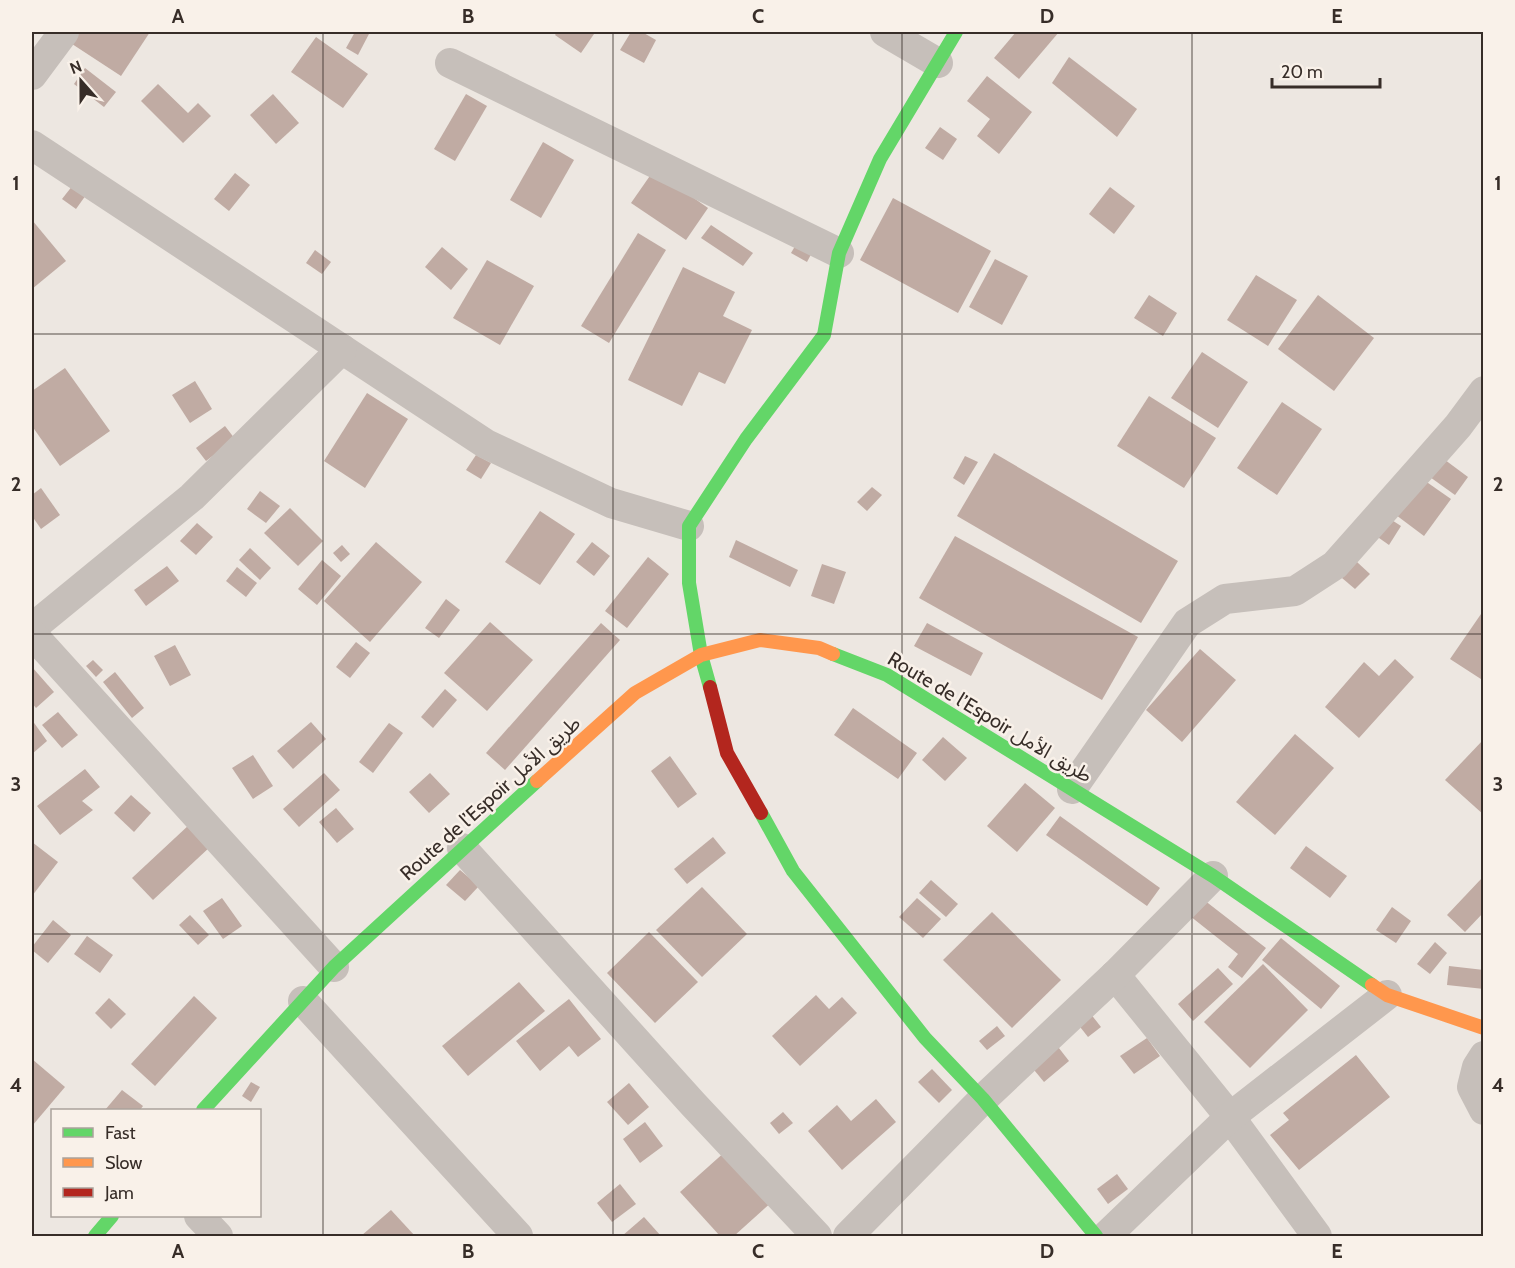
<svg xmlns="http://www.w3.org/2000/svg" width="1515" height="1268" font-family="Cabin,'Noto Sans Arabic',sans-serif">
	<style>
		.building { fill: #c0aba3 }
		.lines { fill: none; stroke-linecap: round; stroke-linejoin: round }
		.street { stroke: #c6bfba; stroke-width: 30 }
		.fast { stroke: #63d668; stroke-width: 14 }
		.slow { stroke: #ff974d; stroke-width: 14 }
		.jam { stroke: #b3261e; stroke-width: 14 }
		.grid { fill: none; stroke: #372d28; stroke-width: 1.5; stroke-opacity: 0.55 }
		.labels { text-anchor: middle; stroke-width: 5; stroke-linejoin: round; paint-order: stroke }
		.street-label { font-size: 20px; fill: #372d28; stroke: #f9f1e9 }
		.neatline { fill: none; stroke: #372d28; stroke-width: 2 }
		.grid-label { font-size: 20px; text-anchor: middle; font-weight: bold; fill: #372d28 }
	</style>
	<rect width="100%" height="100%" fill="#ede7e1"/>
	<g class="building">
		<path d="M76,32H150L121,76L69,42Z"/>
		<path d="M355,32H370L358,55L346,48Z"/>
		<path d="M557,32H591L594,34L581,53L555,35Z"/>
		<path d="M631,32H642L656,40L644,63L620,50Z"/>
		<path d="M1016,32H1059L1019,79L994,58Z"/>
		<path d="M316,37L368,74L343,108L291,72Z"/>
		<path d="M1069,57L1137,109L1117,137L1052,83Z"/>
		<path d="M85,68L116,92L104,107L74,84Z"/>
		<path d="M987,76L1032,112L999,154L977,136L990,119L967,101Z"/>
		<path d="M158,84L188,113L198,103L211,116L183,143L141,101Z"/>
		<path d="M273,94L299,123L276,144L250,115Z"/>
		<path d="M466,94L487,106L455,161L434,149Z"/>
		<path d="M940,127L957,139L943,160L925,148Z"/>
		<path d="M543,142L574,160L541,218L510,200Z"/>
		<path d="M654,170L708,208L686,240L631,203Z"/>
		<path d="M235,173L250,185L229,211L214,199Z"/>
		<path d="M73,185L86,195L76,209L62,199Z"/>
		<path d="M1110,187L1135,206L1114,234L1089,214Z"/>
		<path d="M893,198L991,251L958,313L860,260Z"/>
		<path d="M32,220L66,261L32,289Z"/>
		<path d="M711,225L753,253L743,266L701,238Z"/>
		<path d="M638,233L666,250L609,343L581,326Z"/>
		<path d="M801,236L816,245L807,262L791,253Z"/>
		<path d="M442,247L468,269L451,290L425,267Z"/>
		<path d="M315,250L331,262L322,274L306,263Z"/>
		<path d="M995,259L1028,276L1002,325L969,307Z"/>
		<path d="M487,260L534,286L500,345L453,318Z"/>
		<path d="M683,267L735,292L723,316L752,330L725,384L699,372L682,406L628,380Z"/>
		<path d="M1256,275L1297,300L1268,346L1227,320Z"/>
		<path d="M1149,295L1177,313L1163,336L1134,318Z"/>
		<path d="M1318,295L1374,338L1334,391L1278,349Z"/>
		<path d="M1202,352L1248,382L1218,428L1171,398Z"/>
		<path d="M65,368L110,431L60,466L32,426V391Z"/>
		<path d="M195,381L212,409L190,423L172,395Z"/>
		<path d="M367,393L408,419L365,488L324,461Z"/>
		<path d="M1149,396L1216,438L1184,488L1117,446Z"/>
		<path d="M1282,402L1322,429L1277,495L1237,468Z"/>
		<path d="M225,426L235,439L206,461L196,448Z"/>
		<path d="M994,453L1178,561L1141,623L957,516Z"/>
		<path d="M1437,454L1468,477L1455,495L1423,472Z"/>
		<path d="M476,455L491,463L481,479L466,470Z"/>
		<path d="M965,456L978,462L964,485L953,478Z"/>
		<path d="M1418,476L1451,499L1424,536L1392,512Z"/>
		<path d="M872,487L882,495L867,511L857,502Z"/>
		<path d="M41,488L60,515L41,529L32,516V495Z"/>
		<path d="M260,491L280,506L266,523L247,509Z"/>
		<path d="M290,508L323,541L298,566L264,533Z"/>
		<path d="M540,511L575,534L540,585L505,562Z"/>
		<path d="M1384,515L1401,526L1389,545L1372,533Z"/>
		<path d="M197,523L213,537L196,555L180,541Z"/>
		<path d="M955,536L1138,637L1102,700L919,598Z"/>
		<path d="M736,540L798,570L790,587L729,557Z"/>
		<path d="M376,542L422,582L370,642L324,601Z"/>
		<path d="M592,542L610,556L594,576L576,562Z"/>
		<path d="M342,545L350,554L341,562L333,553Z"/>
		<path d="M250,548L271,568L260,580L239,560Z"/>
		<path d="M648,557L669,574L627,628L605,611Z"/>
		<path d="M322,560L341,576L317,605L298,589Z"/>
		<path d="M1357,562L1370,574L1355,589L1342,578Z"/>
		<path d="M822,564L846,572L834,604L811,596Z"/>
		<path d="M167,566L179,581L146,606L134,590Z"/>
		<path d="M237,567L257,583L246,597L226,581Z"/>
		<path d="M446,599L460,610L439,638L425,628Z"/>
		<path d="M1481,614L1484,616V681L1450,659Z"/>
		<path d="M490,622L533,660L487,711L444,673Z"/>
		<path d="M601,623L620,640L505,770L486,753Z"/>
		<path d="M927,623L983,653L971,676L914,646Z"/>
		<path d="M356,642L370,653L350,678L336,667Z"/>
		<path d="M175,645L191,675L170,686L154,656Z"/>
		<path d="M1200,649L1236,680L1182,742L1146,710Z"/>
		<path d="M1395,659L1414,677L1359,738L1325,707L1364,662L1379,676Z"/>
		<path d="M93,660L103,670L96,677L86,666Z"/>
		<path d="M32,667L54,692L36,708L32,703Z"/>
		<path d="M115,672L144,708L132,718L103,682Z"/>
		<path d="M445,689L457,700L433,728L421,717Z"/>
		<path d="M853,708L917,753L898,779L834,735Z"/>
		<path d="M58,712L78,735L62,748L42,725Z"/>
		<path d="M32,720L47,741L32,754Z"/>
		<path d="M311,722L326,739L293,769L277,751Z"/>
		<path d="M389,723L403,733L373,773L359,762Z"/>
		<path d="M1295,734L1334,768L1275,835L1236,802Z"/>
		<path d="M943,737L967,758L945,781L922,760Z"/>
		<path d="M1484,739V815L1445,780Z"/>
		<path d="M253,755L273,786L253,799L232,768Z"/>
		<path d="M670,756L697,794L678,808L651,771Z"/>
		<path d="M85,769L100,787L82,801L93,810L60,835L37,806Z"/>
		<path d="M324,773L340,790L299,827L283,809Z"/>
		<path d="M430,773L450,794L429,813L409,792Z"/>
		<path d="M1025,783L1055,808L1017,852L987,826Z"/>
		<path d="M131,795L151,813L134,832L114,813Z"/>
		<path d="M336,808L354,829L337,843L319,822Z"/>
		<path d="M1060,816L1160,888L1147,906L1046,835Z"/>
		<path d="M190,824L211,846L153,900L132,878Z"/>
		<path d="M713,837L726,853L687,884L674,869Z"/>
		<path d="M32,842L58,862L32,896Z"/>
		<path d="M1306,846L1347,876L1330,898L1290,868Z"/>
		<path d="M460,870L479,886L465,901L446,885Z"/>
		<path d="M1482,878L1484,879V912L1465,932L1447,915Z"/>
		<path d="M931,880L958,904L946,917L919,893Z"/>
		<path d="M702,887L747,934L702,977L656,930Z"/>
		<path d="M222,898L242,926L223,939L203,911Z"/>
		<path d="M917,898L941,919L923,938L899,917Z"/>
		<path d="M1204,900L1266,948L1242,978L1228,967L1238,954L1190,916Z"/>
		<path d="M1392,907L1411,921L1396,943L1376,930Z"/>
		<path d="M992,912L1061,980L1012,1028L943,960Z"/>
		<path d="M190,915L209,935L198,945L179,925Z"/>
		<path d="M53,920L71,935L48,963L32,950V947Z"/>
		<path d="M649,932L698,982L655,1023L607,973Z"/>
		<path d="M87,936L113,955L100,973L74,954Z"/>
		<path d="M1281,938L1340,986L1321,1009L1262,960Z"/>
		<path d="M1435,942L1447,953L1430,974L1417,964Z"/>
		<path d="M1263,964L1308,1010L1250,1068L1204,1022Z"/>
		<path d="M1449,966L1484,970V989L1447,985Z"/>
		<path d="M1218,968L1233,984L1193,1021L1178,1004Z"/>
		<path d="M519,982L545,1011L468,1076L442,1046Z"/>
		<path d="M816,995L829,1009L842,997L857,1013L800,1066L772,1036Z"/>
		<path d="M194,996L217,1018L155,1086L131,1064Z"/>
		<path d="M109,998L126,1014L111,1029L95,1013Z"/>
		<path d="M569,999L601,1039L578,1057L569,1046L540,1071L516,1041Z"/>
		<path d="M1090,1013L1101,1027L1088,1037L1077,1023Z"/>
		<path d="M997,1026L1005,1036L987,1050L979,1041Z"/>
		<path d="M1147,1038L1160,1056L1134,1074L1120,1056Z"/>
		<path d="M1055,1043L1069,1061L1044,1082L1030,1065Z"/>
		<path d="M1356,1055L1390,1097L1299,1170L1270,1135L1289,1120L1283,1113Z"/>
		<path d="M32,1059L65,1087L32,1126Z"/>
		<path d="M932,1069L952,1090L939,1103L918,1082Z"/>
		<path d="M251,1082L260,1087L251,1102L242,1096Z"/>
		<path d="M629,1083L649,1107L628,1125L607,1102Z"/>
		<path d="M122,1090L143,1106L140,1110H105Z"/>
		<path d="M876,1099L896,1122L842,1170L808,1131L837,1105L851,1121Z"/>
		<path d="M783,1112L793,1123L779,1134L770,1123Z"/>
		<path d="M645,1122L663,1146L640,1163L623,1139Z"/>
		<path d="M727,1150L774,1200L734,1236H720L680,1192Z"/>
		<path d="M1117,1174L1128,1189L1108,1204L1097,1189Z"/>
		<path d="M620,1184L636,1204L612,1222L597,1203Z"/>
		<path d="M391,1210L415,1236H361Z"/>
		<path d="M644,1217L661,1236H622Z"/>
	</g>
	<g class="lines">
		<g class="street">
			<path d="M885,32L938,63"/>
			<path d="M450,63L839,253"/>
			<path d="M32,75L64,32"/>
			<path d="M32,145L486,444L611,503L689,526"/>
			<path d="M32,628L192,497L342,349"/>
			<path d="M32,634L334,967"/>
			<path d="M1072,789L1187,623L1225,599L1295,591L1335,565L1421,468L1458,426L1484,391"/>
			<path d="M462,848L693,1104L817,1236"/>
			<path d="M1115,975L1230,1117L1317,1236"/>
			<path d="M303,1001L518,1236"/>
			<path d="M1484,1056L1477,1067L1472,1087L1484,1110"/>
			<path d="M199,1216L218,1236"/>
			<path d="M848,1236L983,1099L1115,975L1213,876"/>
			<path d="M1106,1236L1230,1117L1387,995"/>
		</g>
		<g class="fast">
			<path d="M833,654L887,675L1213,876L1372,985"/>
			<path d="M710,687L701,655L689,583V526L746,439L824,335L839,253L880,159L956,32"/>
			<path d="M761,813L793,871L925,1038L983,1099L1096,1236"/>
			<path d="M203,1110L334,967L537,781"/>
			<path d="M95,1236L112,1216"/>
		</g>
		<g class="slow">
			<path d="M537,781L635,693L701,655L760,640L819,648L833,654"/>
			<path d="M1372,985L1387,995L1484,1028"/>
		</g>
		<path class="jam" d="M710,687L727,753L761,813"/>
	</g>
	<path class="grid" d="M323,32V1236M613,32V1236M902,32V1236M1192,32V1236M32,334H1484M32,634H1484M32,934H1484"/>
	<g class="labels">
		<g class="street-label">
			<text transform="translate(990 717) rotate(31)" y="7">Route de l’Espoir طريق الأمل</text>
			<text transform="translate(490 798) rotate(-42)" y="7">Route de l’Espoir طريق الأمل</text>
		</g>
	</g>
	<rect width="1515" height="1268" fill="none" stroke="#f9f1e9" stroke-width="66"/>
	<rect x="51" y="1109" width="210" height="108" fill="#f9f1e9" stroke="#aba39c" stroke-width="1.5"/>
	<rect x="63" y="1128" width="30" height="9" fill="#63d668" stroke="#aba39c" stroke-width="1.5"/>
	<text x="105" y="1139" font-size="18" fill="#372d28">Fast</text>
	<rect x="63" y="1158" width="30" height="9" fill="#ff974d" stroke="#aba39c" stroke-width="1.5"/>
	<text x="105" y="1169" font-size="18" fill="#372d28">Slow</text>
	<rect x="63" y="1188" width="30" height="9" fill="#b3261e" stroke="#aba39c" stroke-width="1.5"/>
	<text x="105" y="1199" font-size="18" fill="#372d28">Jam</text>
	<g transform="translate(81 81) rotate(339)" stroke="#f9f1e9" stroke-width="4.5" paint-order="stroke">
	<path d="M0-4.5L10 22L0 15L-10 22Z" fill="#372d28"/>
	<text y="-9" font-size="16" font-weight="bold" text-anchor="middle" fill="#372d28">N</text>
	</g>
	<path d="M1272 78v9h108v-9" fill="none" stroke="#372d28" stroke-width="3"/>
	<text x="1281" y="78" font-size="18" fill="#372d28" stroke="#f9f1e9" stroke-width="4.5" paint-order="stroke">20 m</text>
	<rect x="33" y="33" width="1449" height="1202" class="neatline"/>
	<g class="grid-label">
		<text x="178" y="23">A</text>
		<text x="468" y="23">B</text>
		<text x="758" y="23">C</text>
		<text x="1047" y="23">D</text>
		<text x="1337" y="23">E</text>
		<text x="16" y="190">1</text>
		<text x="1498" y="190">1</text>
		<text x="16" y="491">2</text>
		<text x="1498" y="491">2</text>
		<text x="16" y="791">3</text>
		<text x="1498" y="791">3</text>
		<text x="16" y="1092">4</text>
		<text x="1498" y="1092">4</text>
		<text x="178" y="1258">A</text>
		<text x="468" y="1258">B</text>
		<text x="758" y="1258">C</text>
		<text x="1047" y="1258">D</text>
		<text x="1337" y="1258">E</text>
	</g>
</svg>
